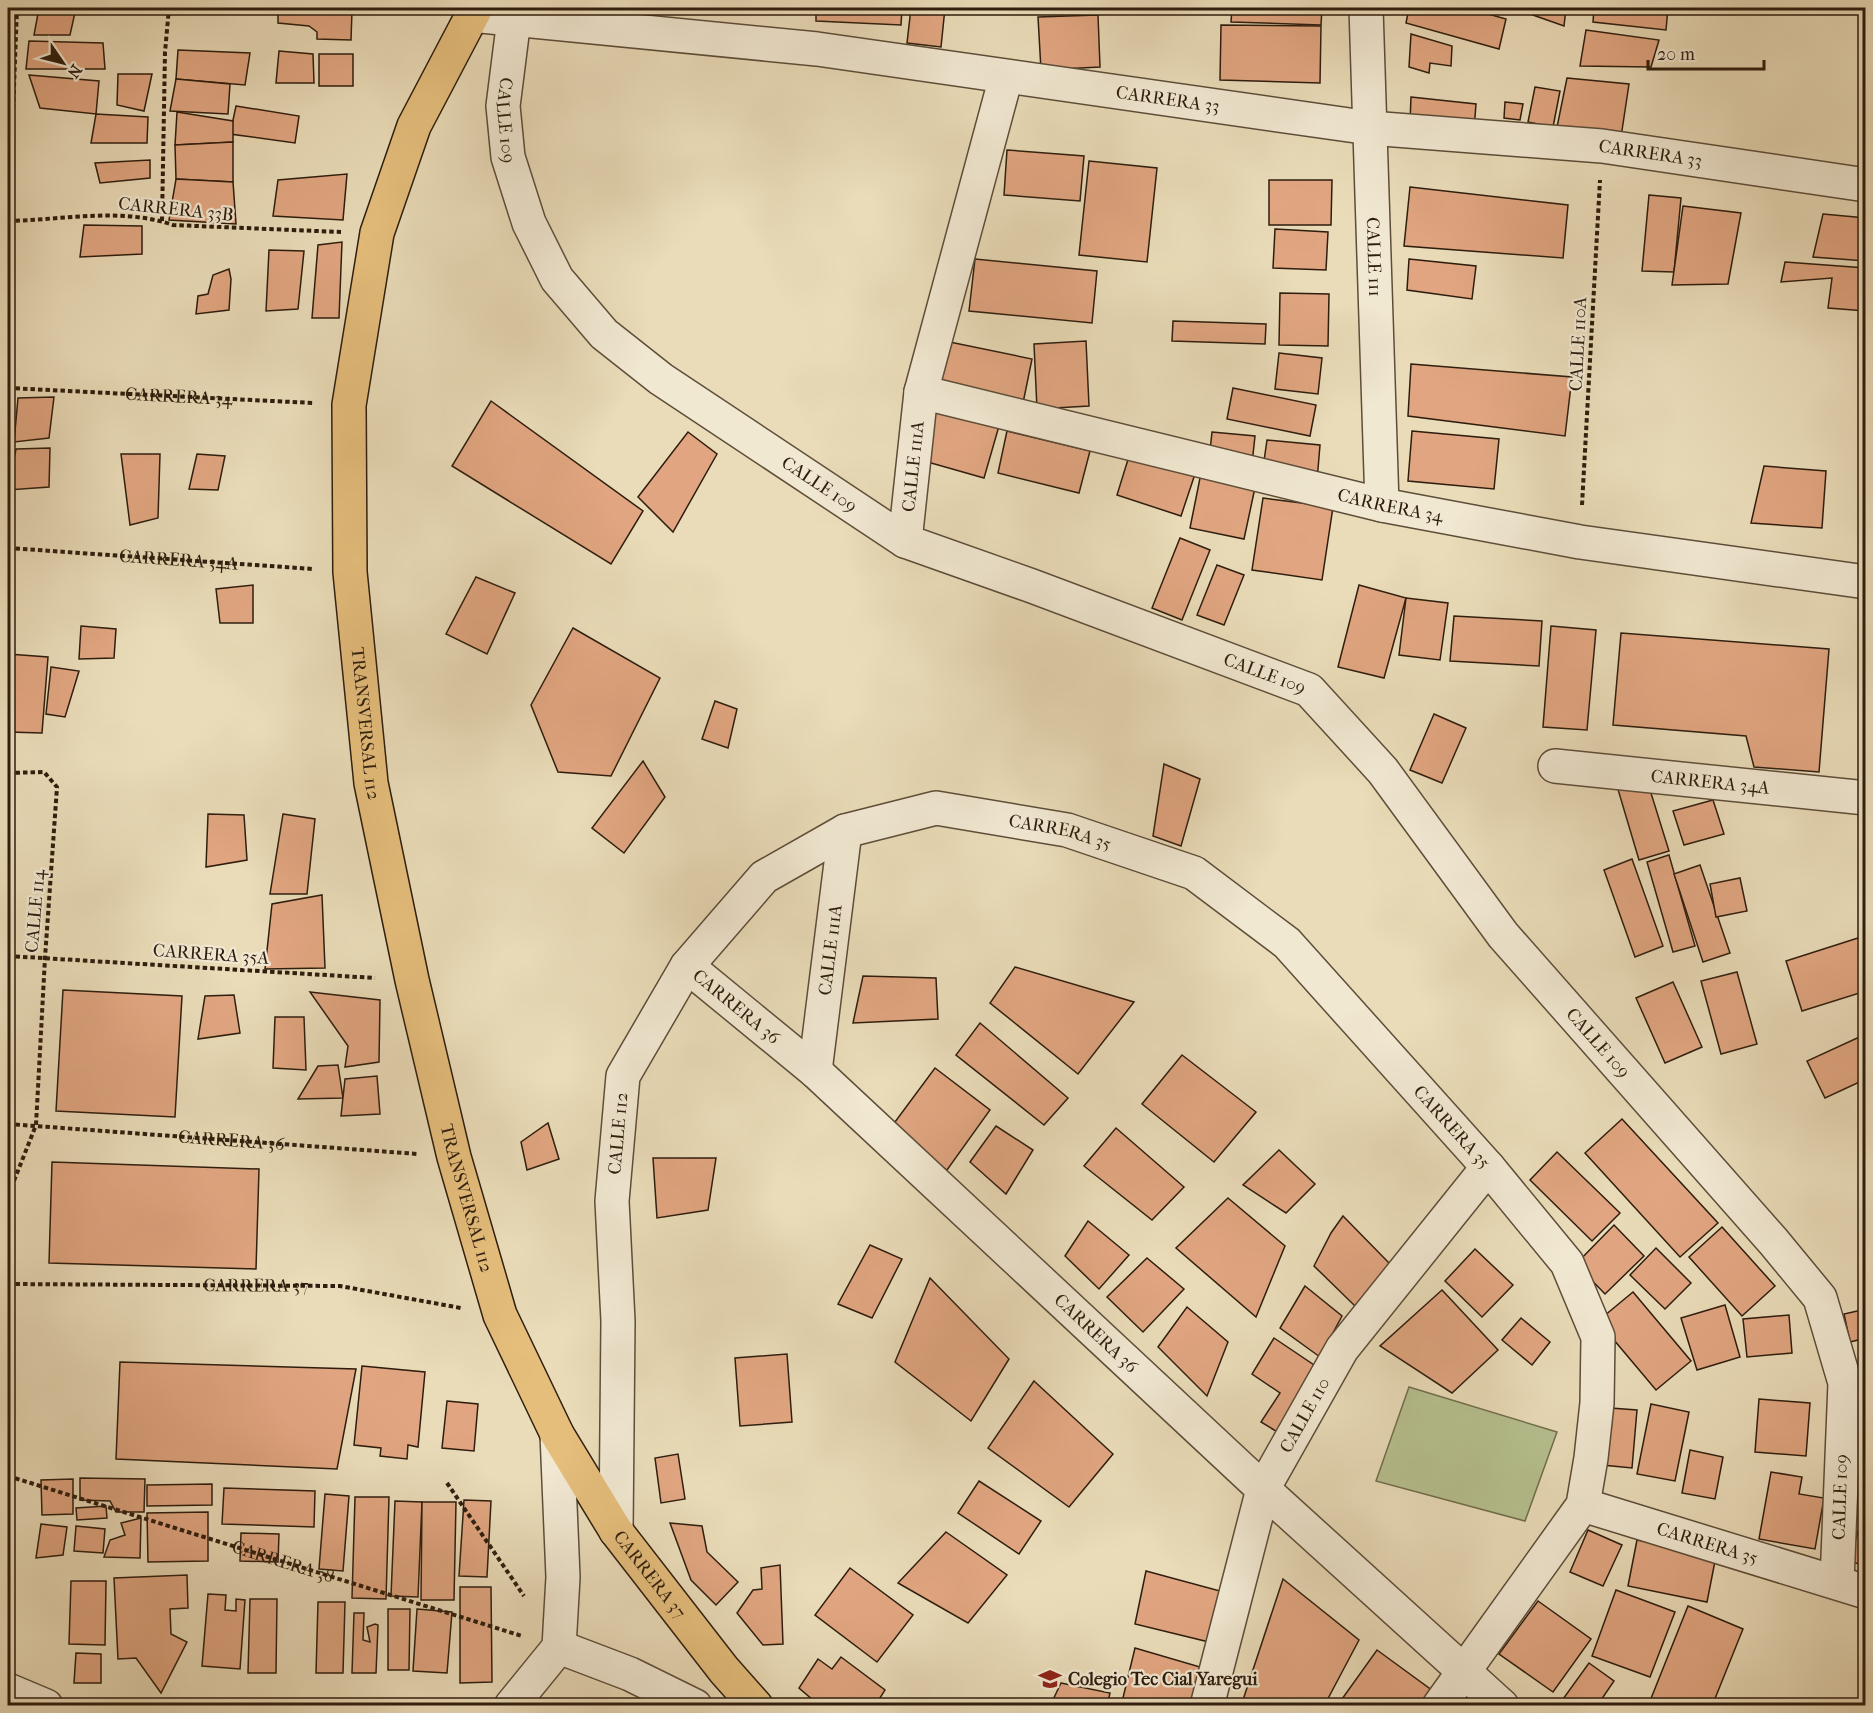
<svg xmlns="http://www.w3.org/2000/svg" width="1873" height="1713" font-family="'IM FELL French Canon',serif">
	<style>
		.green { fill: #b6c08f; stroke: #726e4e; stroke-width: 1.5 }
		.building { fill: #e1a681; stroke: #2e1d0e; stroke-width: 1.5 }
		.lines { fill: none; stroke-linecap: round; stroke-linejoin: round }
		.minor-casing { stroke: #5d4d39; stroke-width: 36 }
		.major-casing { stroke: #2e1d0e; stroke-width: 36 }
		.path { stroke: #2e1d0e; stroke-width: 4; stroke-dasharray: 4.5 3; stroke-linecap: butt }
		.minor { stroke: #f1e8d2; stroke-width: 33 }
		.major { stroke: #e5be7c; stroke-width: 33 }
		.labels { text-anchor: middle; stroke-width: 4.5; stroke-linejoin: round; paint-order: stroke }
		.street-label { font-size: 18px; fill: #2e1d0e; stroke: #f1e8d2 }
		.poi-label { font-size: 18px; font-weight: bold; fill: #2e1d0e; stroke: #f1e8d2; text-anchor: start }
	</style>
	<rect width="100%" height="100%" fill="#eadcb9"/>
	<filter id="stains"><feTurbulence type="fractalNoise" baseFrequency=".00333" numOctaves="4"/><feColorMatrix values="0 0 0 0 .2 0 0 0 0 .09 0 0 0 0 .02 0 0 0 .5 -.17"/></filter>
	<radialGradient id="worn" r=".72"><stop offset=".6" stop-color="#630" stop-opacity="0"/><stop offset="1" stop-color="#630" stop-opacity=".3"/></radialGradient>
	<path class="green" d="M1409,1387L1557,1432L1525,1521L1376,1481Z"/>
	<g class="building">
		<path d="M39,8H76L70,35H34Z"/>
		<path d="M816,8H902L901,25L816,21Z"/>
		<path d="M911,8H945L941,47L907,43Z"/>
		<path d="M1038,8H1201V13L1038,10Z"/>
		<path d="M1232,8H1322L1321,25L1231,22Z"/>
		<path d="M1409,8H1467L1506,19L1499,49L1406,23Z"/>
		<path d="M1513,8H1566L1564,26Z"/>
		<path d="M1594,8H1668L1666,30L1593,22Z"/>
		<path d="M352,11L351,40L317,39V32L309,26L278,23V12Z"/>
		<path d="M1098,15L1100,67L1041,70L1038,17Z"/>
		<path d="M1221,25L1321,26L1320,83L1220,80Z"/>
		<path d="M1586,30L1659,40L1651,67L1580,66Z"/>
		<path d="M1411,34L1452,46L1451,66L1430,63L1429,73L1409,67Z"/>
		<path d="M29,41L103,43L105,69H26Z"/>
		<path d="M178,50L250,53L245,85L176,79Z"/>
		<path d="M279,51L313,54L314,83H276Z"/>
		<rect x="319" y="54" width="34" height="32"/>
		<path d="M118,74H152L144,111L117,105Z"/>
		<path d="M29,75L99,81L96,114L40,108Z"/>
		<path d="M1567,78L1629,84L1621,137L1556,132Z"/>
		<path d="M176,79L230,84L228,114L170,111Z"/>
		<path d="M1535,87L1560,91L1553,127L1528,122Z"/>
		<path d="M1411,97L1476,104L1474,130L1410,122Z"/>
		<path d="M1505,102L1523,104L1520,120L1504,118Z"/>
		<path d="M236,106L299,116L295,143L230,134Z"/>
		<path d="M177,112L233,121V142L175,145Z"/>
		<path d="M96,114L148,117L147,143H91Z"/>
		<path d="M233,142V182L176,179L175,145Z"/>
		<path d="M1007,150L1084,156L1080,201L1004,195Z"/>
		<path d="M150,160V178L100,183L95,163Z"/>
		<path d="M1089,161L1157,168L1147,262L1079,255Z"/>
		<path d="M347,174L343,220L273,216L278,180Z"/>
		<path d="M176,179L233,182L236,224L169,220Z"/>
		<path d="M1269,180H1332L1331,225H1269Z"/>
		<path d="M1410,187L1568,205L1563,258L1404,246Z"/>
		<path d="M1649,195L1681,198L1674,272L1642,271Z"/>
		<path d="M1683,206L1741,213L1728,284L1672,285Z"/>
		<path d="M1823,214L1866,218V261L1813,257Z"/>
		<path d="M84,225L142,226V254L80,257Z"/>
		<path d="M1275,229L1328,232L1326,270L1273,268Z"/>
		<path d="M342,242L339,318H312L318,245Z"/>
		<path d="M269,250L304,251L298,309L266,311Z"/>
		<path d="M975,259L1097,271L1092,323L969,311Z"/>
		<path d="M1409,259L1476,266L1472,299L1407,290Z"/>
		<path d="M1785,262L1866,268V311L1828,308L1832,278L1781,282Z"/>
		<path d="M229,269L231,279L229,310L196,314L198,296L208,294L213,275Z"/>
		<path d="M1280,293L1329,294L1328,346L1279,345Z"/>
		<path d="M1173,321L1266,324L1265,344L1172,341Z"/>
		<path d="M940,340L1032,359L1023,403L930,384Z"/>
		<path d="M1086,341L1089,406L1037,409L1034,344Z"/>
		<path d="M1279,353L1322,358L1318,394L1275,389Z"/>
		<path d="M1411,364L1572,377L1565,436L1408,416Z"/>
		<path d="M1233,388L1316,405L1310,436L1227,419Z"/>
		<path d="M54,397L49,438L14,442L18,398Z"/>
		<path d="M491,401L643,511L611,564L452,466Z"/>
		<path d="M931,408L999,426L984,478L917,459Z"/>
		<path d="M1007,431L1090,451L1079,493L998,473Z"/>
		<path d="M1412,431L1499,439L1494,489L1408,481Z"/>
		<path d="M688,432L717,454L673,532L638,497Z"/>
		<path d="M1212,432L1255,436L1252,464L1209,460Z"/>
		<path d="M1267,440L1320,445L1317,481L1262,475Z"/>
		<path d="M50,448L49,487L8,490L16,449Z"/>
		<path d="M1130,453L1195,474L1181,516L1117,495Z"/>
		<path d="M121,454H160L158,518L130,525Z"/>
		<path d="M197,454L225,456L218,490L189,489Z"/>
		<path d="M1764,466L1826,471L1822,528L1751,523Z"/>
		<path d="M1201,473L1256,483L1244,539L1190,528Z"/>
		<path d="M1263,498L1333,507L1322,580L1252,570Z"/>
		<path d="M1180,538L1210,550L1182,620L1152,608Z"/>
		<path d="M1217,565L1244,575L1224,625L1197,615Z"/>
		<path d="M476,577L515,593L487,654L446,634Z"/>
		<path d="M253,585V623H220L216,589Z"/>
		<path d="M1359,585L1406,598L1384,678L1338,667Z"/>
		<path d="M1406,598L1448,603L1440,660L1399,655Z"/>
		<path d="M1454,616L1542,621L1539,666L1450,661Z"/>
		<path d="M81,626L116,629L114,658L79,659Z"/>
		<path d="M1551,626L1596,630L1587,730L1543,727Z"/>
		<path d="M573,628L660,678L611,776L558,772L531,705Z"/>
		<path d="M1621,633L1829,649L1819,772L1754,767L1746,736L1613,725Z"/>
		<path d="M8,654L48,657L42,733L8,732Z"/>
		<path d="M51,667L79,671L65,717L46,714Z"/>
		<path d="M715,701L737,709L728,748L702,739Z"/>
		<path d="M1434,714L1466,728L1442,783L1410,770Z"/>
		<path d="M643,761L665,797L624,853L592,828Z"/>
		<path d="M1164,764L1200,779L1181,846L1153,836Z"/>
		<path d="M1646,777L1669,851L1639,860L1617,786Z"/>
		<path d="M1713,800L1724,834L1684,845L1673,811Z"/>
		<path d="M208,814L244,815L247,860L206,867Z"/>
		<path d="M283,814L315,819L307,894H270Z"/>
		<path d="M1669,855L1695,946L1673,952L1647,862Z"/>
		<path d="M1632,859L1663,946L1635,957L1604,870Z"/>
		<path d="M1700,865L1730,953L1703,962L1674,874Z"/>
		<path d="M1740,878L1747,911L1716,917L1710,884Z"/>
		<path d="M322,895L325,968L265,969L272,904Z"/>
		<path d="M1858,938L1866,963V991L1802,1011L1786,961Z"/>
		<path d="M1015,967L1134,1002L1078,1074L990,1003Z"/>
		<path d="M1737,972L1757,1044L1721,1054L1701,981Z"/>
		<path d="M863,976L936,978L938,1019L853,1023Z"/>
		<path d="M1673,982L1702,1047L1665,1063L1636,998Z"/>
		<path d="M63,990L182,996L175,1117L56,1111Z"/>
		<path d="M310,992L380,1000L379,1062L345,1067L348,1046Z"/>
		<path d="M234,995L240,1033L198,1039L205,996Z"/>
		<path d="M275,1017H304L306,1070L273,1068Z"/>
		<path d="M980,1023L1068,1098L1044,1125L956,1055Z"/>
		<path d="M1866,1034V1079L1825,1098L1807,1061Z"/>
		<path d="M1182,1055L1256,1112L1214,1162L1142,1104Z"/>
		<path d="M338,1065L343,1098L298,1099L318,1066Z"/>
		<path d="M935,1068L990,1110L947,1170L889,1130Z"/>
		<path d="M377,1076L380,1114L341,1116L345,1079Z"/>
		<path d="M1622,1119L1718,1223L1680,1257L1585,1153Z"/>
		<path d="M548,1123L559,1159L527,1170L521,1142Z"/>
		<path d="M996,1126L1033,1150L1006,1194L970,1162Z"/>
		<path d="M1116,1128L1184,1187L1152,1220L1084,1166Z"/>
		<path d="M1279,1150L1315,1184L1286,1213L1243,1185Z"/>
		<path d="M1557,1152L1620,1213L1592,1241L1530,1180Z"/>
		<path d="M653,1158H716L708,1210L657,1218Z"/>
		<path d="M52,1162L259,1169L256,1269L49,1263Z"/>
		<path d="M1228,1198L1285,1246L1256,1317L1176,1248Z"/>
		<path d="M1343,1216L1390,1264L1355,1306L1314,1266L1331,1233Z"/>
		<path d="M1088,1221L1129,1255L1099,1289L1065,1256Z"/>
		<path d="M1614,1225L1644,1256L1605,1294L1576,1264Z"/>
		<path d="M1722,1227L1775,1286L1742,1316L1689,1257Z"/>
		<path d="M870,1245L902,1259L872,1318L838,1304Z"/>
		<path d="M1656,1248L1691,1283L1665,1309L1630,1275Z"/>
		<path d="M1475,1249L1513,1285L1482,1317L1445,1281Z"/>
		<path d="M1147,1258L1184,1289L1143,1332L1107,1297Z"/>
		<path d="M930,1278L1009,1359L971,1421L895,1362Z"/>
		<path d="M1305,1286L1342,1316L1320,1357L1280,1328Z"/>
		<path d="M1442,1290L1498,1350L1452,1393L1380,1346Z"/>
		<path d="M1633,1292L1691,1361L1656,1390L1598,1321Z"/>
		<path d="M1725,1305L1740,1357L1697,1370L1681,1318Z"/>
		<path d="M1187,1307L1228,1342L1207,1396L1158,1347Z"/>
		<path d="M1866,1309V1338L1850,1342L1844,1314Z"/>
		<path d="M1789,1315L1792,1353L1747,1357L1743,1319Z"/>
		<path d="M1521,1318L1550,1342L1532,1365L1502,1340Z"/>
		<path d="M1274,1338L1317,1367L1279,1433L1261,1422L1280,1393L1252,1374Z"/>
		<path d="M787,1354L792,1422L740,1426L735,1358Z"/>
		<path d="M120,1362L356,1369L337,1469L116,1459Z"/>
		<path d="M362,1366L425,1372L418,1447L408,1445L407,1459L380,1456L381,1448L354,1445Z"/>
		<path d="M1034,1381L1113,1454L1069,1507L988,1448Z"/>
		<path d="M1759,1399L1810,1403L1806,1456L1755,1452Z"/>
		<path d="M447,1401L478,1404L474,1451L442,1448Z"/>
		<path d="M1651,1404L1689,1412L1675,1481L1637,1474Z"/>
		<path d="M1597,1407L1637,1410L1632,1468L1592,1464Z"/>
		<path d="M1690,1450L1723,1457L1715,1499L1682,1493Z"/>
		<path d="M678,1454L685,1499L661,1503L655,1458Z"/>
		<path d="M1771,1472L1802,1477L1799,1494L1824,1498L1815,1549L1759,1539Z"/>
		<path d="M80,1478L145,1479L144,1512H116L110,1501L80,1500Z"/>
		<path d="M73,1479V1514L42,1515L41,1480Z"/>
		<path d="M979,1481L1041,1521L1019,1554L958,1513Z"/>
		<path d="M212,1484V1505L147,1506V1485Z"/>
		<path d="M224,1488L315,1491L314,1527L222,1524Z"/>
		<path d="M325,1494L349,1496L343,1571L319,1569Z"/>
		<path d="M355,1497H389L386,1599L352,1598Z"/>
		<path d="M464,1500L491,1501L487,1577L459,1576Z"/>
		<path d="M395,1501L422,1502L418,1597L391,1596Z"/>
		<path d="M422,1502H456L454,1600H421Z"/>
		<path d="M106,1506L107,1518L77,1520L76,1508Z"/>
		<path d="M1866,1506V1566L1849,1561Z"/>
		<path d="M208,1512V1561L148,1562L147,1513Z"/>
		<path d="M141,1518L140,1558L104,1557L110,1540L125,1535L121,1523Z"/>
		<path d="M670,1523L702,1526L707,1552L738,1582L716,1605L691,1580Z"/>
		<path d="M41,1524L67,1527L63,1555L36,1558Z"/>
		<path d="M76,1526L105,1529L103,1553L74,1551Z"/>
		<path d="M1588,1530L1622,1545L1603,1586L1570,1572Z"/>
		<path d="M946,1532L1007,1575L968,1623L898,1583Z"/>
		<path d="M241,1533L279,1534L278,1562L240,1561Z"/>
		<path d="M1637,1540L1716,1556L1707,1602L1628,1586Z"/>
		<path d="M780,1565L783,1644L763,1645L737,1613L753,1590L762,1589L761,1568Z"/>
		<path d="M850,1568L913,1615L877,1662L815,1615Z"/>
		<path d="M1146,1571L1220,1591L1209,1642L1135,1624Z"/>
		<path d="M187,1575L188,1608L170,1609L171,1634L187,1642L161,1693L136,1658L118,1659L114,1578Z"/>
		<path d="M1283,1579L1359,1640L1324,1706H1241Z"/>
		<path d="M71,1581H106L105,1645L69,1644Z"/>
		<path d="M460,1587H491L492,1682L460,1683Z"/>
		<path d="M1616,1590L1675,1612L1650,1677L1592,1656Z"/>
		<path d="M208,1594L226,1595L225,1610L236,1611V1599L245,1600L240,1669L202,1666Z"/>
		<path d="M250,1599H277L276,1673H248Z"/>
		<path d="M1538,1601L1591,1639L1553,1692L1499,1654Z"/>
		<path d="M318,1602H345L343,1673H316Z"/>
		<path d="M1688,1606L1743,1629L1712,1706H1648Z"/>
		<path d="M388,1609H410L409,1670H388Z"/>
		<path d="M417,1609L452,1612L447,1673L413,1671Z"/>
		<path d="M354,1613H364L363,1640L370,1642L367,1627L375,1624L378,1625L376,1673H352Z"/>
		<path d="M1135,1648L1200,1667L1192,1706H1121Z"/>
		<path d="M1377,1650L1433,1691L1424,1706H1337Z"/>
		<path d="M76,1653L101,1654V1683H74Z"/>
		<path d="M841,1657L885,1690L875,1706H820L799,1688L818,1659L832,1669Z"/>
		<path d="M1589,1663L1614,1681L1597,1706H1558Z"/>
		<path d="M1061,1683L1110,1693L1107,1706H1050Z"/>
		<path d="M1019,1699L1031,1706H1015Z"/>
	</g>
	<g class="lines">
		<g class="minor-casing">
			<g id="minor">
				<path id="s6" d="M1366,8L1382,505"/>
				<path id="s7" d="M471,15L817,49L1370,128L1602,146L1866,185"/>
				<path id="s8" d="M514,19L503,106L508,157L529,223L557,279L604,334L661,379L905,541L1032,586L1309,690L1383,771L1503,935L1773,1241L1820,1298L1845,1383L1837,1582"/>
				<path id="s9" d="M921,392L1382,505L1580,542L1866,582"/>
				<path id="s10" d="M905,541L921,392L1006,77"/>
				<path id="s11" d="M1555,766L1866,798"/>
				<path id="s12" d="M687,966L815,1071L1263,1489L1502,1706"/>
				<path id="s13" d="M815,1071L845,831"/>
				<path id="s14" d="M1583,1505L1866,1592"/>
				<path id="s15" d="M616,1531L618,1321L612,1201L623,1076L687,966L764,877L845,831L936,808L1067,830L1194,873L1287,943L1488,1167L1567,1263L1598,1337L1597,1403L1591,1458L1583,1505L1439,1706"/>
				<path d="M559,1647L630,1674L695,1706"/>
				<path d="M8,1690L46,1706"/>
				<path d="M511,1706L559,1647L563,1577L557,1434"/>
				<path id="s16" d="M1207,1706L1263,1489L1342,1349L1488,1167"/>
			</g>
		</g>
		<g class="major-casing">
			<g id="major">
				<path id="s17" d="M476,8L414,126L377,233L349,405L350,572L371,783L412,980L454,1157L500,1315L557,1434L616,1531L724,1670L756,1706"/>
			</g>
		</g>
		<g class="path">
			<path d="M8,52L15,51"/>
			<path d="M8,221C62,220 121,207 173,225L341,232"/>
			<path d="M162,221L165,52L169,8"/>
			<path d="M8,244L17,8"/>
			<path id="s1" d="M8,388L313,403"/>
			<path d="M1582,505L1600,180"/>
			<path id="s2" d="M8,548L313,569"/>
			<path d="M8,773L44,772L57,787L45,958L36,1125L8,1196"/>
			<path d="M8,956L375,978"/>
			<path id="s3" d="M8,1124L418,1154"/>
			<path id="s4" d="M8,1284L340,1286L461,1308"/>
			<path id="s5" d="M8,1476L522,1636"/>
			<path d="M447,1483L524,1596"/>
		</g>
		<use href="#minor" class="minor"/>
		<use href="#major" class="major"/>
	</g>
	<defs>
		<g id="school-bare" transform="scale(1.8)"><path d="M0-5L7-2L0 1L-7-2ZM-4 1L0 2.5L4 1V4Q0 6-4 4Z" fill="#8f2418" stroke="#f1e8d2" stroke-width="2.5" paint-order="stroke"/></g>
	</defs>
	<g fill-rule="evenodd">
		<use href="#school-bare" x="1050" y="1679"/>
	</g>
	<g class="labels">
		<g class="street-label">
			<text dy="6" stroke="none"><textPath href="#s7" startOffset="702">CARRERA 33</textPath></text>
			<text dy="6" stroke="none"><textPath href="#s8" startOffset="102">CALLE 109</textPath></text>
			<text dy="6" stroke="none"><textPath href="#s7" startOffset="1188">CARRERA 33</textPath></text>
			<text transform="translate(176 209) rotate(6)" y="6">CARRERA 33B</text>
			<text dy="6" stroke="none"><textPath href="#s6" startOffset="249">CALLE 111</textPath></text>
			<text transform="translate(1578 344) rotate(-87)" y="6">CALLE 110A</text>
			<text dy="6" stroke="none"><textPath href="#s1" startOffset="171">CARRERA 34</textPath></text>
			<text dy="6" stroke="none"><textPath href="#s10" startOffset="75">CALLE 111A</textPath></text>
			<text dy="6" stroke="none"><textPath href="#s8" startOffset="606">CALLE 109</textPath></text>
			<text dy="6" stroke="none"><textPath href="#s9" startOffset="483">CARRERA 34</textPath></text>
			<text dy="6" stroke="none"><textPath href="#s2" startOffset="171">CARRERA 34A</textPath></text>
			<text dy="6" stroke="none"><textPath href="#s8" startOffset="1092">CALLE 109</textPath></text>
			<text dy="6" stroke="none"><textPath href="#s17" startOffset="740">TRANSVERSAL 112</textPath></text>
			<text dy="6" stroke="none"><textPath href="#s11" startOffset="156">CARRERA 34A</textPath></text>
			<text dy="6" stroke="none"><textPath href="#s15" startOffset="1014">CARRERA 35</textPath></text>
			<text transform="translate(35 911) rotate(-85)" y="6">CALLE 114</text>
			<text dy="6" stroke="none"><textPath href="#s13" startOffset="122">CALLE 111A</textPath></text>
			<text transform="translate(211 954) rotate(4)" y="6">CARRERA 35A</text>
			<text dy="6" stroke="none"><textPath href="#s12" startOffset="64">CARRERA 36</textPath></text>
			<text dy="6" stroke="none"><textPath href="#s8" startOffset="1596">CALLE 109</textPath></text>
			<text dy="6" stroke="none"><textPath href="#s15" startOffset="1518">CARRERA 35</textPath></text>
			<text dy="6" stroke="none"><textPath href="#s15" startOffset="398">CALLE 112</textPath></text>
			<text dy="6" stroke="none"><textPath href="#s3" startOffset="224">CARRERA 36</textPath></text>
			<text dy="6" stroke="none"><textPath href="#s17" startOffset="1226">TRANSVERSAL 112</textPath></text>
			<text dy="6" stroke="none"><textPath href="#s4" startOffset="248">CARRERA 37</textPath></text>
			<text dy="6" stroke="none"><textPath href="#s12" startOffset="550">CARRERA 36</textPath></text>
			<text dy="6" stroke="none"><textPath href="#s16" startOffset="309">CALLE 110</textPath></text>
			<text transform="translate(1840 1497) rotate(-88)" y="6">CALLE 109</text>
			<text dy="6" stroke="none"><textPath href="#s14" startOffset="130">CARRERA 35</textPath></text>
			<text dy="6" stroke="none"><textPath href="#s5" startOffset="288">CARRERA 38</textPath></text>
			<text dy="6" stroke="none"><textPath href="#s17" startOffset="1648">CARRERA 37</textPath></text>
		</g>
		<g class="poi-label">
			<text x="1068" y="1685">Colegio Tec Cial Yaregui</text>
		</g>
	</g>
	<rect width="1873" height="1713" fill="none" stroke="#eadcb9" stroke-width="30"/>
	<rect x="9" y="9" width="1855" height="1695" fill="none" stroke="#2e1d0e" stroke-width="3"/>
	<rect x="15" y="15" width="1843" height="1683" fill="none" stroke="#2e1d0e" stroke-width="1.5"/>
	<g transform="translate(63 63) rotate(125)" stroke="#f1e8d2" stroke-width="4.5" paint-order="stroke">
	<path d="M0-4.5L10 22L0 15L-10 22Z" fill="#2e1d0e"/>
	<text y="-9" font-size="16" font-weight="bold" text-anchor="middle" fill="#2e1d0e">N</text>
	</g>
	<path d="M1648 60v9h116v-9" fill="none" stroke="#2e1d0e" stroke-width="3"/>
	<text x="1657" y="60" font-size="18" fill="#2e1d0e" stroke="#f1e8d2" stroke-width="4.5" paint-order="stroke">20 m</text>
	<rect width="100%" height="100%" filter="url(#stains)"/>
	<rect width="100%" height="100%" fill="url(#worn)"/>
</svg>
